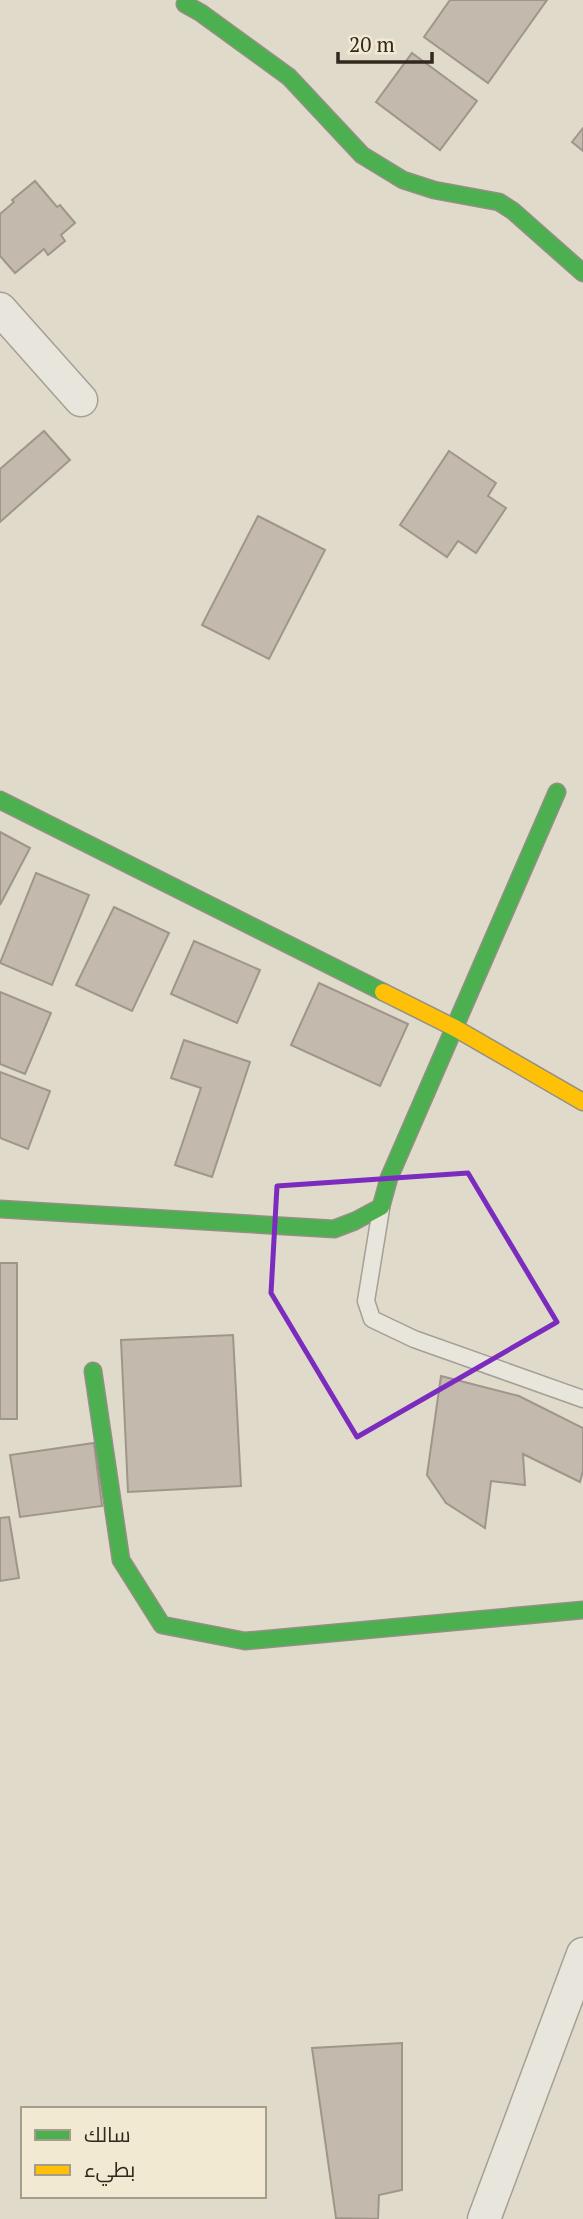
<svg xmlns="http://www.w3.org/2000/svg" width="583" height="2219" font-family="'PT Serif',Cairo,serif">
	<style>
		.building { fill: #c3b9ac; stroke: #9f968b; stroke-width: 2 }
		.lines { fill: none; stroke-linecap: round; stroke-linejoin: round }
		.lane-casing { stroke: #a59f94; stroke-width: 19 }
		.street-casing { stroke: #a59f94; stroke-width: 35 }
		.fast-casing { stroke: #948f84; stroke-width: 19 }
		.slow-casing { stroke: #948f84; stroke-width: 19 }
		.lane { stroke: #e8e5dc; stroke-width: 16 }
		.street { stroke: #e8e5dc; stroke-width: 32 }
		.fast { stroke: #4caf50; stroke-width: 16 }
		.slow { stroke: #ffc107; stroke-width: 16 }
		.marked { fill: none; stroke: #7b2cbf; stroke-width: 5; stroke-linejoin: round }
	</style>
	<rect width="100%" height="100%" fill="#e0dacb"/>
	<g class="building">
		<path d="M450,0H547L488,83L424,37Z"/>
		<path d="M412,53L477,101L440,150L376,102Z"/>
		<path d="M583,128V151L572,142Z"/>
		<path d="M35,181L57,207L60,205L75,223L61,235L65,241L48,255L44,249L15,273L0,256V214L14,202L12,200Z"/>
		<path d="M44,431L70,460L0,522V469Z"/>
		<path d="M449,451L496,483L488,496L506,508L476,553L458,541L447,557L400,525Z"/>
		<path d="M258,516L325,550L269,659L202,625Z"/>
		<path d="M0,832L30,848L0,905Z"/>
		<path d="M36,873L89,895L52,985L0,963Z"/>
		<path d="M114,907L169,933L132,1011L76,985Z"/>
		<path d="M194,941L260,970L237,1023L171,994Z"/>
		<path d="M319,983L408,1024L380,1086L291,1045Z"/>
		<path d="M0,992L51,1013L25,1074L0,1064Z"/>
		<path d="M184,1040L250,1062L212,1177L175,1165L201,1088L171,1078Z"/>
		<path d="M0,1072L50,1091L28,1149L0,1138Z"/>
		<rect x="0" y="1263" width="17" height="156"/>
		<path d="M233,1335L241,1486L128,1492L121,1340Z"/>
		<path d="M441,1376L519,1396L583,1428V1470L580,1482L523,1454L525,1485L491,1481L485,1528L446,1503L427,1475Z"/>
		<path d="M94,1443L102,1506L20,1517L10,1455Z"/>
		<path d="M9,1517L19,1578L0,1581V1518Z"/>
		<path d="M402,2043V2190L379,2195L378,2219L336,2218L312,2048Z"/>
	</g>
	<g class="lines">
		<g class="lane-casing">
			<path id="lane" d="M381,1209L366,1301L372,1319L414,1339L583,1399"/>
		</g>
		<g class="street-casing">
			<g id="street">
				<path d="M0,309L81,400"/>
				<path d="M484,2219L583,1954"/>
			</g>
		</g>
		<g class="fast-casing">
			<g id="fast">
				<path d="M185,4L201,13L289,77L362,155L403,180L434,190L499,202L513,211L583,273"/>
				<path d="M0,800L383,992"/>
				<path d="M0,1209L334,1229L355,1221L381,1207L389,1178L557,792"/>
				<path d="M93,1371L121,1560L162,1625L245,1641L583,1610"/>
			</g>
		</g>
		<g class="slow-casing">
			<path id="slow" d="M383,992L455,1028L583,1102"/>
		</g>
		<use href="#lane" class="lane"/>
		<use href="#street" class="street"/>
		<use href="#fast" class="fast"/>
		<use href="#slow" class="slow"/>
	</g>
	<path class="marked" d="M468,1173L557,1322L357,1437L271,1293L277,1186Z"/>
	<rect x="21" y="2107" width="245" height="91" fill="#f1e9d1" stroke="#a59c89" stroke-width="2"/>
	<rect x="35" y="2130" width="35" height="10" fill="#4caf50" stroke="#a59c89" stroke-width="2"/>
	<text x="84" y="2142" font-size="21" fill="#32281e">سالك</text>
	<rect x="35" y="2165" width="35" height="10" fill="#ffc107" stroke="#a59c89" stroke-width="2"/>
	<text x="84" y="2177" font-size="21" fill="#32281e">بطيء</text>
	<path d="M338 52v10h94v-10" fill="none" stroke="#32281e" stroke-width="3.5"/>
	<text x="349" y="52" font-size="21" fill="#32281e" stroke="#f1e9d1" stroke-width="5" paint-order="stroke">20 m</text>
</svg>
